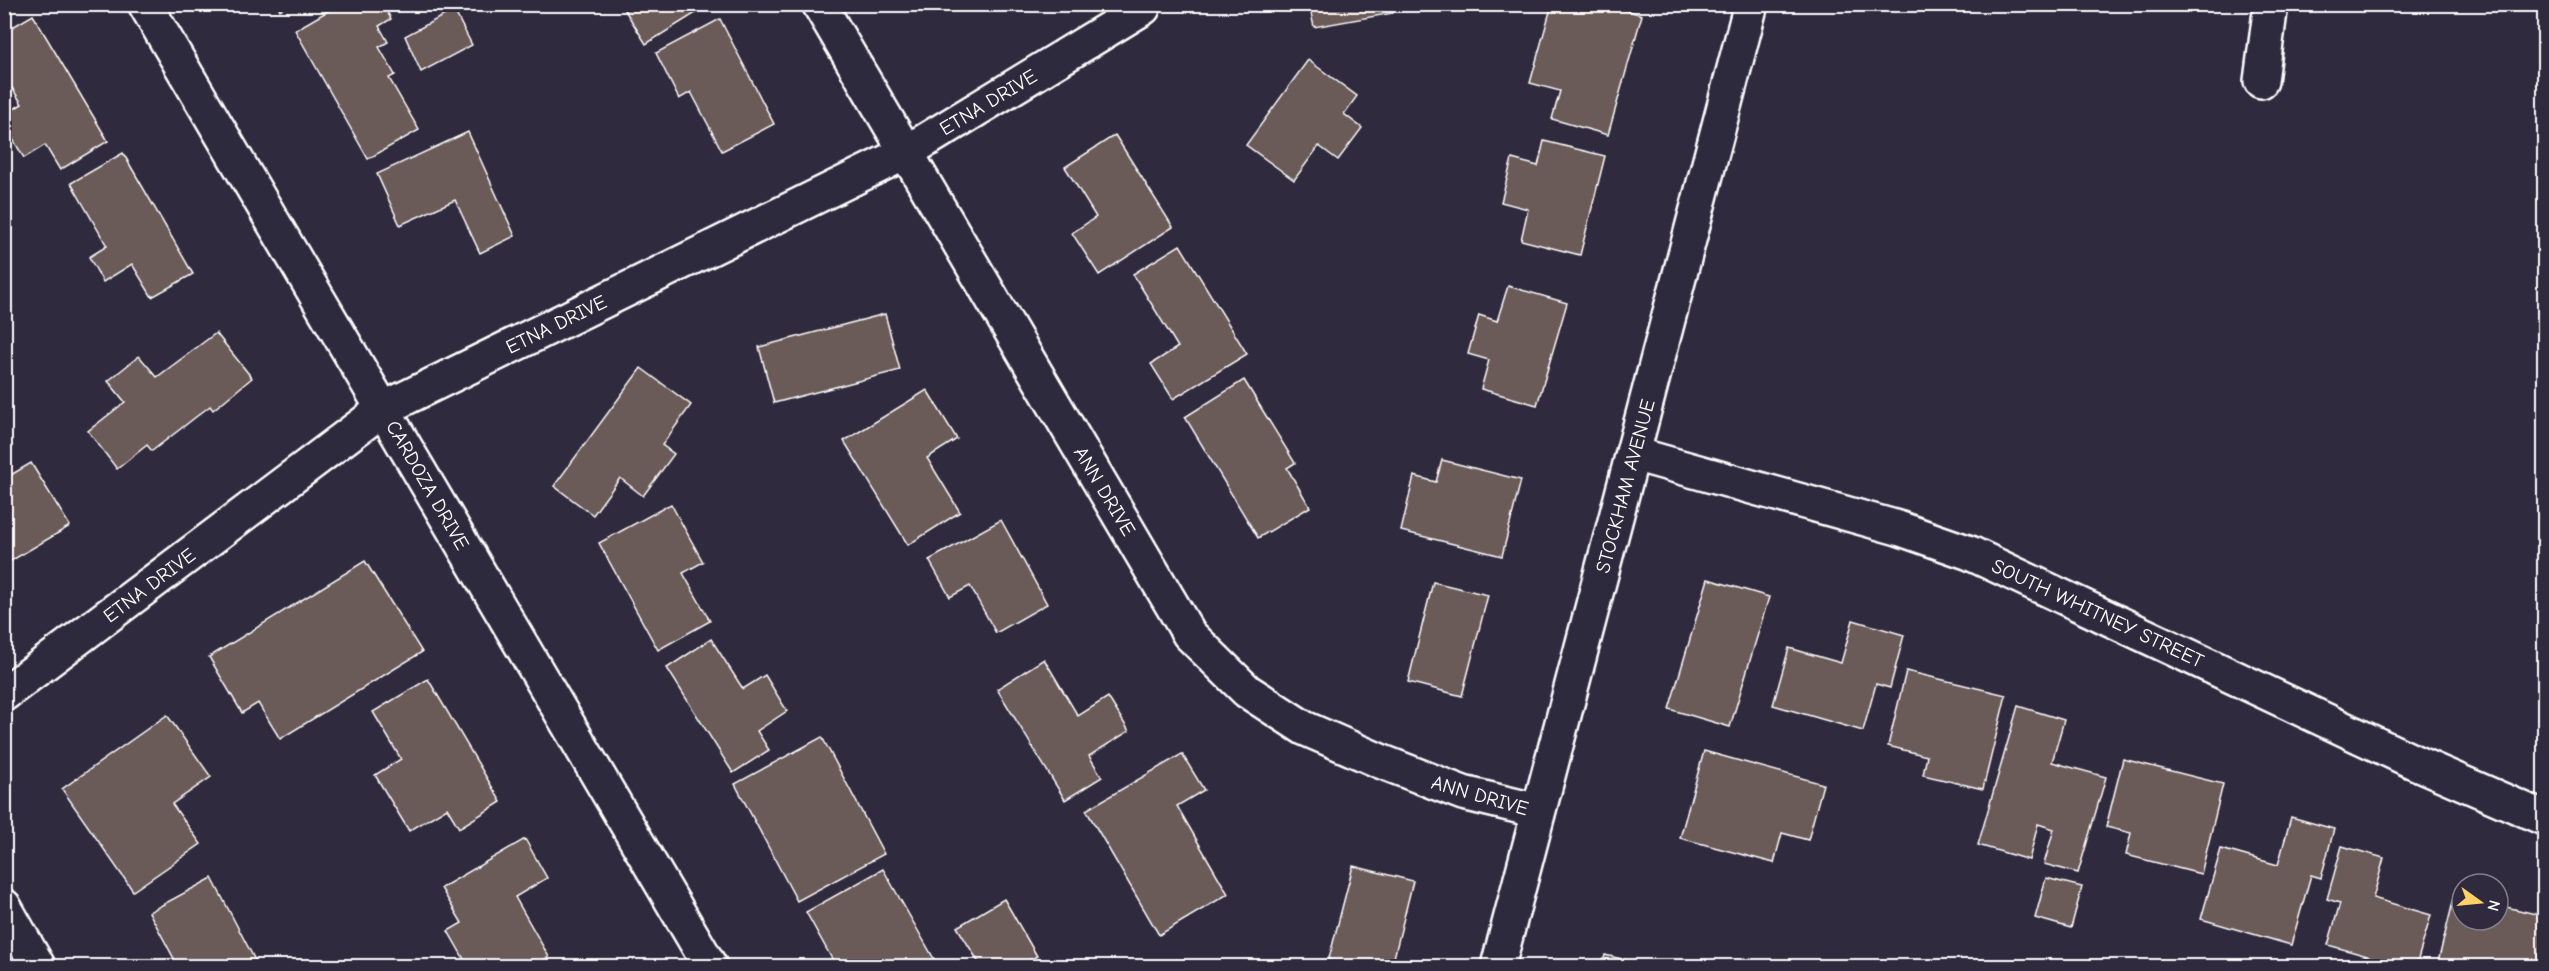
<svg xmlns="http://www.w3.org/2000/svg" width="2549" height="971" font-family="'Comic Neue',sans-serif">
	<style>
		.building { fill: #6a5a58; stroke: #fff; stroke-width: 1.5 }
		.lines { fill: none; stroke-linecap: round; stroke-linejoin: round }
		.minor-casing { stroke: #fff; stroke-width: 38 }
		.minor { stroke: #2f2a3d; stroke-width: 33 }
		.labels { text-anchor: middle; stroke-width: 4.5; stroke-linejoin: round; paint-order: stroke }
		.street-label { font-size: 20px; fill: #fff; stroke: #2f2a3d }
	</style>
	<rect width="100%" height="100%" fill="#2f2a3d"/>
	<filter id="ink" filterUnits="userSpaceOnUse"><feTurbulence type="fractalNoise" baseFrequency=".0167" numOctaves="2"/><feDisplacementMap in="SourceGraphic" scale="12" xChannelSelector="R" yChannelSelector="G"/><feConvolveMatrix kernelMatrix="1 2 1 2 8 2 1 2 1" color-interpolation-filters="sRGB"/></filter>
	<g filter="url(#ink)">
		<g class="building">
			<path d="M277,4H290L280,10Z"/>
			<path d="M340,4H383L391,19L379,26L388,42L379,47L395,75L389,78L419,130L368,159L295,30Z"/>
			<path d="M621,4H706L707,6L646,44Z"/>
			<path d="M1309,4H1391L1393,13L1314,27Z"/>
			<path d="M1552,4H1605L1642,15L1608,135L1552,119L1560,91L1530,83Z"/>
			<path d="M454,10L472,45L421,72L405,36Z"/>
			<path d="M33,15L108,141L60,170L45,145L24,158L4,124V115L22,104L4,75V32Z"/>
			<path d="M720,19L774,124L722,151L691,92L679,99L656,53Z"/>
			<path d="M1308,60L1357,96L1344,114L1362,128L1338,160L1319,146L1294,180L1246,145Z"/>
			<path d="M468,132L515,236L480,253L455,200L400,225L377,174Z"/>
			<path d="M1115,135L1173,227L1099,275L1072,233L1096,217L1065,167Z"/>
			<path d="M1544,141L1605,156L1580,255L1521,240L1528,209L1501,202L1512,159L1538,166Z"/>
			<path d="M123,153L193,274L152,297L132,264L103,282L89,257L107,246L71,183Z"/>
			<path d="M1180,245L1247,354L1173,399L1151,364L1178,347L1133,274Z"/>
			<path d="M1508,286L1567,303L1537,405L1481,389L1489,360L1468,354L1479,315L1497,321Z"/>
			<path d="M885,314L900,370L774,403L759,347Z"/>
			<path d="M216,333L252,378L213,410L210,406L152,451L147,445L117,469L88,431L125,402L108,381L139,356L157,377Z"/>
			<path d="M641,368L691,405L662,445L674,454L643,496L620,478L593,515L554,486Z"/>
			<path d="M1244,380L1295,463L1287,468L1310,507L1258,538L1185,417Z"/>
			<path d="M927,390L957,439L927,458L960,512L908,545L844,441Z"/>
			<path d="M1442,460L1521,480L1502,556L1401,531L1414,476L1436,482Z"/>
			<path d="M31,463L70,526L4,565V479Z"/>
			<path d="M671,504L703,562L683,573L710,621L658,650L599,543Z"/>
			<path d="M1001,520L1047,604L996,633L970,586L950,597L929,560Z"/>
			<path d="M365,561L422,652L280,739L258,703L242,713L209,657Z"/>
			<path d="M1708,579L1769,597L1730,727L1669,709Z"/>
			<path d="M1433,582L1488,595L1462,696L1408,682Z"/>
			<path d="M1853,620L1904,635L1890,688L1876,684L1863,731L1773,705L1789,648L1841,663Z"/>
			<path d="M711,639L743,689L765,675L787,711L757,731L769,750L733,773L667,668Z"/>
			<path d="M1044,659L1078,716L1108,697L1129,731L1089,756L1102,777L1065,800L997,689Z"/>
			<path d="M1906,671L2006,695L1983,789L1923,775L1927,756L1888,746Z"/>
			<path d="M428,679L501,802L459,828L447,808L409,831L375,775L401,759L373,712Z"/>
			<path d="M2018,706L2064,720L2052,762L2106,777L2078,873L2044,864L2054,829L2038,824L2029,860L1978,845Z"/>
			<path d="M167,715L211,777L172,804L201,844L133,891L62,789Z"/>
			<path d="M822,737L884,854L797,901L735,784Z"/>
			<path d="M1704,751L1823,784L1808,840L1782,833L1774,863L1680,838Z"/>
			<path d="M1182,754L1204,790L1177,806L1228,894L1159,935L1086,810Z"/>
			<path d="M2123,759L2223,784L2201,874L2126,855L2131,833L2106,827Z"/>
			<path d="M2291,817L2334,829L2321,878L2311,875L2291,945L2201,919L2221,849L2278,865Z"/>
			<path d="M525,839L547,878L515,897L549,957L533,966H468L448,931L462,923L441,888Z"/>
			<path d="M2342,846L2384,858L2373,898L2431,915L2416,966H2403L2328,945L2340,903L2327,899Z"/>
			<path d="M1353,866L1413,881L1392,966H1327Z"/>
			<path d="M883,869L938,966H836L806,912Z"/>
			<path d="M212,878L258,966H178L149,912Z"/>
			<path d="M2046,878L2082,887L2071,928L2035,918Z"/>
			<path d="M2455,894L2462,895V920H2498V905L2544,916V937L2537,966H2437Z"/>
			<path d="M1004,899L1037,956L1019,966H981L957,927Z"/>
			<path d="M1605,955L1651,966H1602Z"/>
		</g>
		<g class="lines">
			<g class="minor-casing">
				<g id="minor">
					<path d="M145,4L710,966"/>
					<path d="M819,4L1189,634L1247,691L1304,728L1380,761L1463,793L1538,811"/>
					<path d="M2261,81L2271,4"/>
					<path d="M1634,454L1898,528L1970,553L2412,761L2544,818"/>
					<path d="M4,694L383,409L905,153L1143,8"/>
					<path d="M4,906L38,966"/>
					<path d="M1498,966L1751,4"/>
				</g>
			</g>
			<use href="#minor" class="minor"/>
		</g>
	</g>
	<g class="labels">
		<g class="street-label">
			<text transform="translate(988 102) rotate(-31)" y="7">ETNA DRIVE</text>
			<text transform="translate(556 324) rotate(-26)" y="7">ETNA DRIVE</text>
			<text transform="translate(428 485) rotate(60)" y="7">CARDOZA DRIVE</text>
			<text transform="translate(1625 486) rotate(-75)" y="7">STOCKHAM AVENUE</text>
			<text transform="translate(1105 491) rotate(59)" y="7">ANN DRIVE</text>
			<text transform="translate(149 585) rotate(-37)" y="7">ETNA DRIVE</text>
			<text transform="translate(2098 613) rotate(25)" y="7">SOUTH WHITNEY STREET</text>
			<text transform="translate(1480 795) rotate(16)" y="7">ANN DRIVE</text>
		</g>
	</g>
	<rect width="2549" height="971" fill="none" stroke="#2f2a3d" stroke-width="24"/>
	<rect x="12" y="12" width="2525" height="947" fill="none" stroke="#fff" stroke-width="2" filter="url(#ink)"/>
	<g transform="translate(2480 902) rotate(105)"><circle r="28" fill="#2f2a3d" stroke="#827f8b" stroke-width="1.5"/>
	<path d="M0-4.5L10 22L0 15L-10 22Z" fill="#ffd166"/>
	<text y="-9" font-size="16" font-weight="bold" text-anchor="middle" fill="#ffffff">N</text>
	</g>
</svg>
